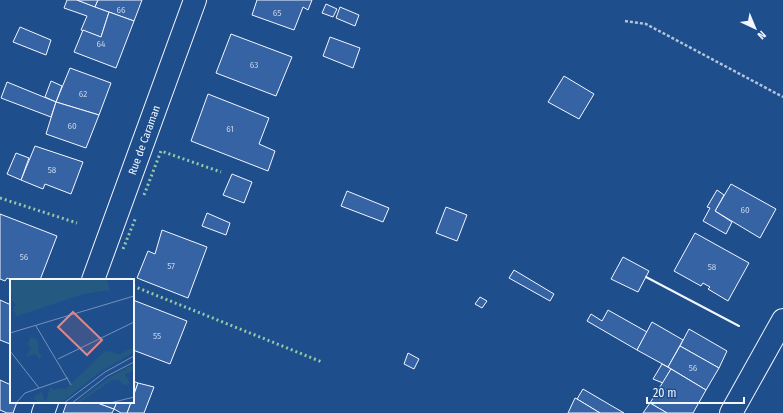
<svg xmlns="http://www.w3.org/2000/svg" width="783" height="413" font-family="'Fira Sans Condensed',sans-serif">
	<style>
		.building { fill: #3563a3; stroke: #f2f6ff }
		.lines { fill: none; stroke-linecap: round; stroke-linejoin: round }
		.minor-casing { stroke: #f2f6ff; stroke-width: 24 }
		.path { stroke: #b3c4dc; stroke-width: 2.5; stroke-dasharray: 3 2; stroke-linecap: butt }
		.minor { stroke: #1f4e8c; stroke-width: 22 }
		.hedge { stroke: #97c8a6; stroke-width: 3; stroke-dasharray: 2 3; stroke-linecap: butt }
		.wall { stroke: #f2f6ff; stroke-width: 2 }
		.labels { text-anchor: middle; stroke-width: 3; stroke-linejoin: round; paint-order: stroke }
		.number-label { font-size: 9px; fill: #c3d1e8 }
		.street-label { font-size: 11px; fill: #f2f6ff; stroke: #1f4e8c }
		.inset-road { fill: none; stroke: #7391ba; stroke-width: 1 }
		.view { fill: #e38589; fill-opacity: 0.15; stroke: #e38589; stroke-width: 2 }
		.inset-edge { fill: none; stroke: #f2f6ff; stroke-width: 2 }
	</style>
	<rect width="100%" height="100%" fill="#1f4e8c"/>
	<g class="building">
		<path d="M67,0H77L109,12L101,37L81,30L87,16L64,8Z"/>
		<path d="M77,0H98L95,7Z"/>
		<path d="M98,0H142L134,21L95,7Z"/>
		<path d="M257,0H312L308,10L303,7L294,30L252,15Z"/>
		<path d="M326,4L337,9L333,17L322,13Z"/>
		<path d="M340,7L359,15L355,26L336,18Z"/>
		<path d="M109,12L134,21L116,68L74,52L83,30L101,37Z"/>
		<path d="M20,27L51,40L46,55L13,42Z"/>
		<path d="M231,34L292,57L276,96L216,73Z"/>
		<path d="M330,37L360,48L353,68L323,56Z"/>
		<path d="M70,68L111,83L99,115L56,102Z"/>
		<path d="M564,76L594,94L579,119L548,102Z"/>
		<path d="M51,81L62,86L56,102L45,97Z"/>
		<path d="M7,82L56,102L51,117L1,98Z"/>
		<path d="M208,94L269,118L259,144L275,151L268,171L191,141Z"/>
		<path d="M56,102L99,115L86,148L46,134Z"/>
		<path d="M35,146L83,162L71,194L45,184L43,189L21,180Z"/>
		<path d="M16,153L29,158L21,180L7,174Z"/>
		<path d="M232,174L252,182L244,203L223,195Z"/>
		<path d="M731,184L776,209L760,238L715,211Z"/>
		<path d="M717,190L724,195L715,211L732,222L726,234L703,221L710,208L707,207Z"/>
		<path d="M347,191L389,208L383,222L341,206Z"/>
		<path d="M446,207L467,215L457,241L436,233Z"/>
		<path d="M207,213L230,223L226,235L202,226Z"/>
		<path d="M0,214L57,236L40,280H11L7,278L5,281L0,279Z"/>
		<path d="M162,230L207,247L188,298L137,278L148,251L155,254Z"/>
		<path d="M695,233L749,263L728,301L708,289L710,287L703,283L701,286L674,271Z"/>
		<path d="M623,257L649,271L638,292L611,279Z"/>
		<path d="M514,270L554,294L550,301L509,278Z"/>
		<path d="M480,297L487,301L482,308L475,304Z"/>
		<path d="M0,300L11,305V341L10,344L0,340Z"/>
		<path d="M133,300L187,321L170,364L133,350Z"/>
		<path d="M608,310L647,332L637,350L587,321L591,314L602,321Z"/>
		<path d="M652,322L683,340L668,367L637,350Z"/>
		<path d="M689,329L727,351L719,368L680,346Z"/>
		<path d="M680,346L719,368L706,390L668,367Z"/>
		<path d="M408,353L419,359L414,369L404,364Z"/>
		<path d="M662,364L671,369L663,383L653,379Z"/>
		<path d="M671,369L706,390L693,413H667L650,403Z"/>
		<path d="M0,380L11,385V402H17L13,413H7L0,410Z"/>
		<path d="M133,381L138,383L133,397Z"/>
		<path d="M138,383L154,387L144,413H127L131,402H133V397Z"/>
		<path d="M583,389L612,406L624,413H600L577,399Z"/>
		<path d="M575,398L577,399L600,413H568Z"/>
		<path d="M67,402H95L114,409L112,413H63Z"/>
		<path d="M95,402H117L114,409Z"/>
		<path d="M117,402H131L127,413H121L114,409Z"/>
		<path d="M650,403L667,413H643Z"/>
	</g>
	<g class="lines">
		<g class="minor-casing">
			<g id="minor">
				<path d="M93,280L195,0"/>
				<path d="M43,413L47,402"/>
				<path d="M731,413L783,320"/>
			</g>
		</g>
		<path class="path" d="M625,21L646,24L783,97"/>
		<use href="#minor" class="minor"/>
		<g class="hedge">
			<path d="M144,195L161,151L221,172"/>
			<path d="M0,198L77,223"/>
			<path d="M123,249L136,217"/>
			<path d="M115,279L117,280"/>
			<path d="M133,286L322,362"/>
		</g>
		<path class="wall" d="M646,277L739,326"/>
	</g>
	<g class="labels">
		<g class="number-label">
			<text x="121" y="13">66</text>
			<text x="277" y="16">65</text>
			<text x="101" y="47">64</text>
			<text x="254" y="68">63</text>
			<text x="83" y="97">62</text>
			<text x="72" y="129">60</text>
			<text x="230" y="132">61</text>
			<text x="52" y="173">58</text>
			<text x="745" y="213">60</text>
			<text x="24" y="260">56</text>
			<text x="171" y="269">57</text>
			<text x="712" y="270">58</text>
			<text x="157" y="339">55</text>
			<text x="693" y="371">56</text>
		</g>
		<g class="street-label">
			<text transform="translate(144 140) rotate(-70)" y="4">Rue de Caraman</text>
		</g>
	</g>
	<g transform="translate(10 279)">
		<rect width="124" height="124" fill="#1f4e8c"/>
		<path d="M0,0H96L100,11L73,15L7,37L3,31L6,25L1,21L3,16H0ZM20,58L27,60L29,67L27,70L32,78L29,80L26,75L16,77L21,70L18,65ZM124,68V73L88,94L51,124H29L23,119L32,113L34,122L37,121L40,108L44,111L49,109L56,110L94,73L100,72L109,76ZM124,85V91L115,95L120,105L115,106L108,101H102L69,124H65L102,97Z" fill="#245a82"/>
		<path class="inset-road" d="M26,47L61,106M0,54L124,17M0,72L29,109M48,80L124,43M6,124L15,114L58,99M54,124L95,93L124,77M62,124L97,97L124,83M100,124L124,118"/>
		<path class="view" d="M63,33L92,61L77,76L48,48Z"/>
		<rect width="124" height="124" class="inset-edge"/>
	</g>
	<g transform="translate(755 28) rotate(136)" stroke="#1f4e8c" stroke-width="3" paint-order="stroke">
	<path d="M0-3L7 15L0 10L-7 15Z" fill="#f2f6ff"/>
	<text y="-6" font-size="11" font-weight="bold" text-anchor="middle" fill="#f2f6ff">N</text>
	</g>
	<path d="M647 397v6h97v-6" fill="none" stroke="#f2f6ff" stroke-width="2"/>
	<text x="653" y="397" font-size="12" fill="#f2f6ff" stroke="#1f4e8c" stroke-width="3" paint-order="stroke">20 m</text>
</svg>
